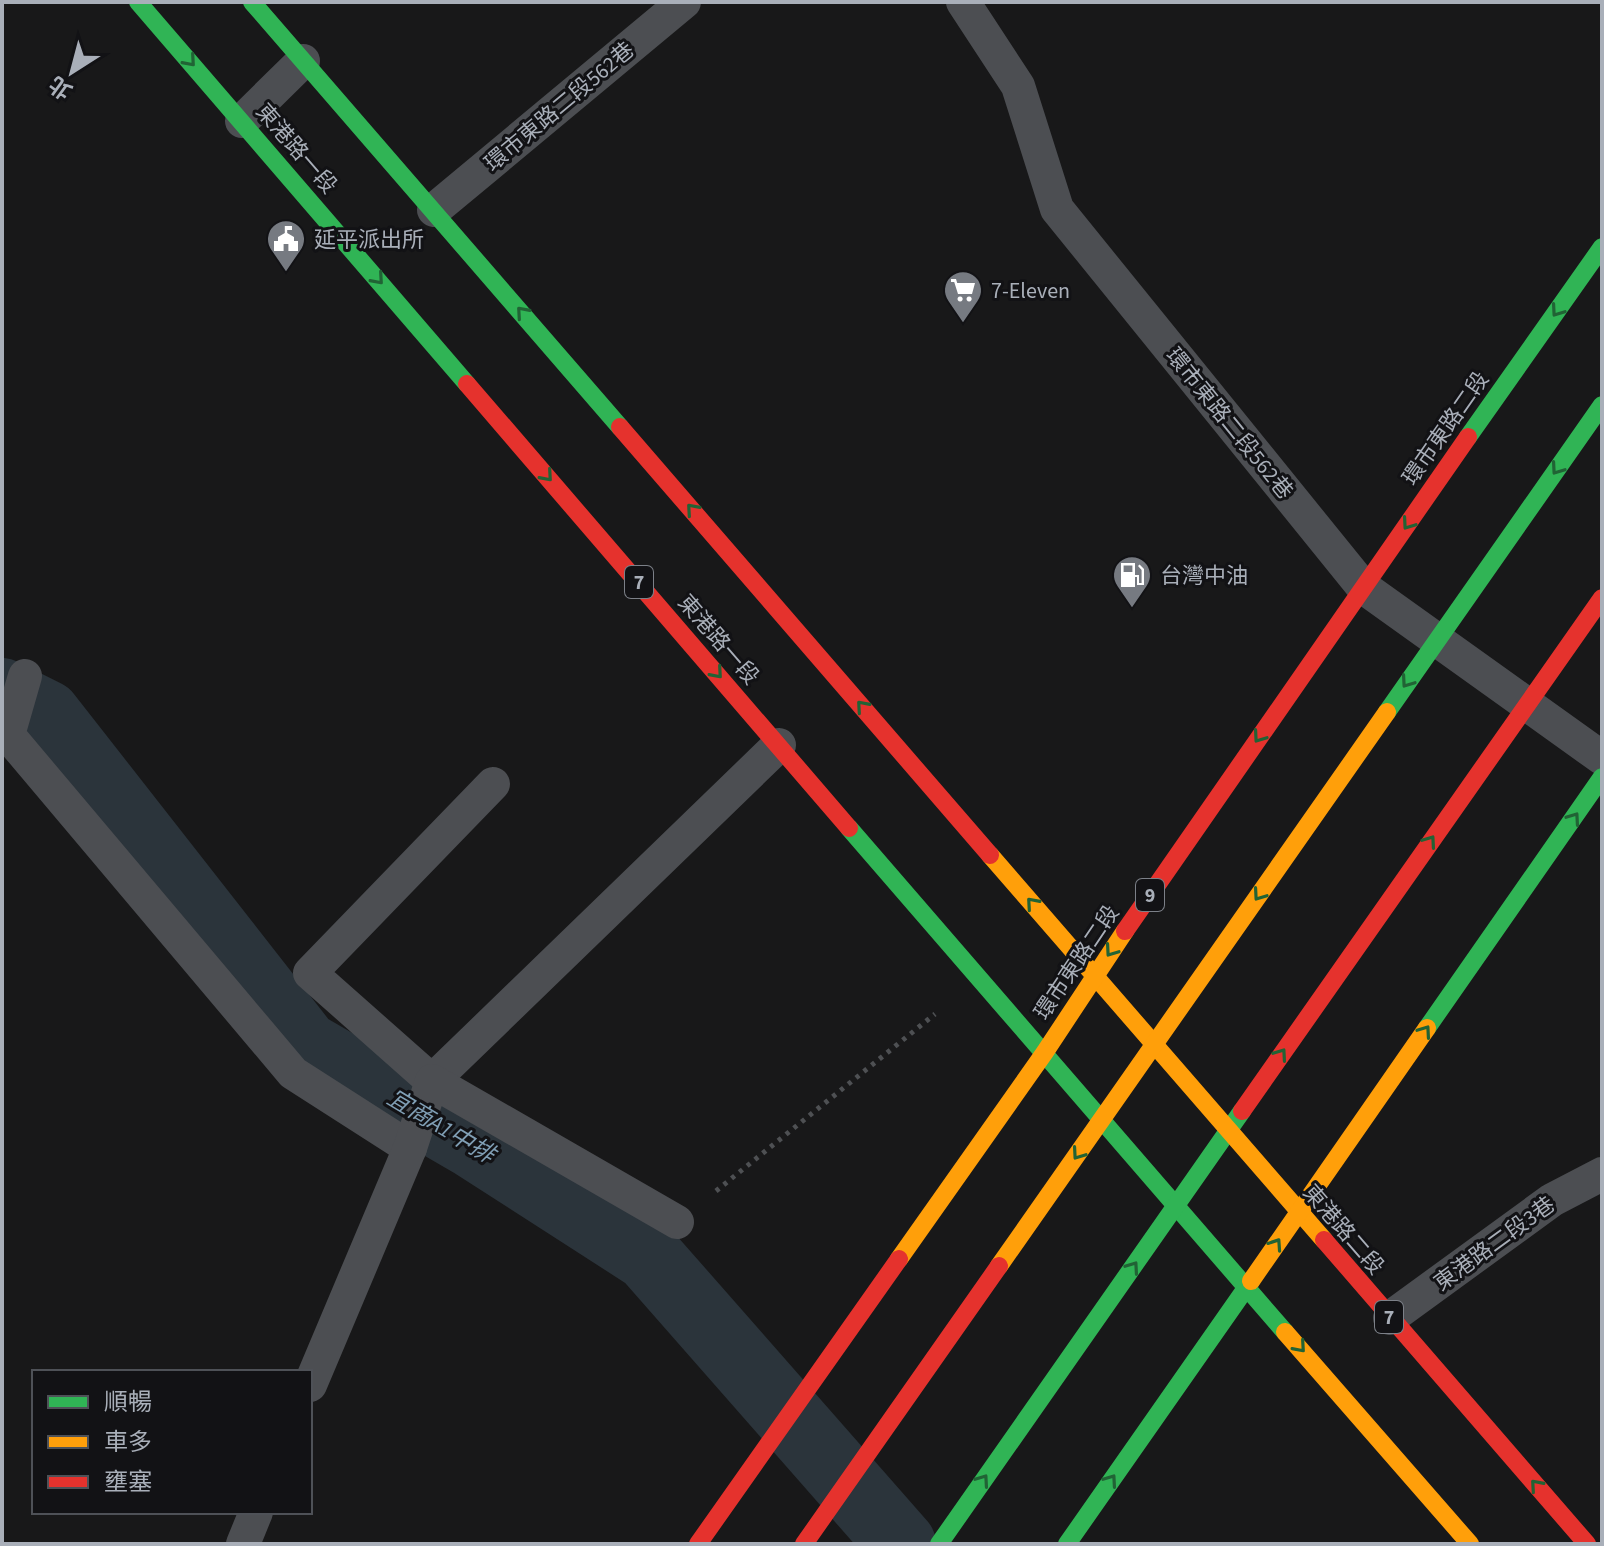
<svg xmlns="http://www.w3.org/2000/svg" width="1604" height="1546" font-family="'Source Sans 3','Noto Sans TC',sans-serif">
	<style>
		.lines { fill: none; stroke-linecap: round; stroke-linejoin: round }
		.canal { stroke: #2b343b; stroke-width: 70 }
		.path { stroke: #4e5053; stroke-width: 5; stroke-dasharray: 4 6; stroke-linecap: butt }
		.lane { stroke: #4c4e52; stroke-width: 34 }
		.fast { stroke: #30b455; stroke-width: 18 }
		.slow { stroke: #ff9f0a; stroke-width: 18 }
		.jam { stroke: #e5322d; stroke-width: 18 }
		.oneway { stroke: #216335 }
		.labels { text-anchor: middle; stroke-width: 6; stroke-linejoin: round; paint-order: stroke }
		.shield { fill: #121215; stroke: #7c8088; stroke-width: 2 }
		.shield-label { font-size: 20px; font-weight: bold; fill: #a9afb9 }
		.street-label { font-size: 22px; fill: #a9afb9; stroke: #121215 }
		.poi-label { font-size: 22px; fill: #a9afb9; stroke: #121215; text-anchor: start }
		.water-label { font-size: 24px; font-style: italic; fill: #809fb5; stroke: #121215 }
	</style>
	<rect width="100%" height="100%" fill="#181819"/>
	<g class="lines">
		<path class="canal" d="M2,693L46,715L305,1046L474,1144L648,1256L901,1544"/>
		<path class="path" d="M716,1191L935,1014"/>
		<g class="lane">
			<path d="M963,2L1018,86L1057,209L1363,587L1602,758"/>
			<path d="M242,121L303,61"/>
			<path d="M434,210L684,2"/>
			<path d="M25,676L8,735L293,1073L410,1148"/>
			<path d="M493,784L310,973L432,1081L779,745"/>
			<path d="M1390,1318L1552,1200L1602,1174"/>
			<path d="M310,1385L410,1148L432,1081L677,1222"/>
			<path d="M243,1544L256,1512"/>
		</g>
		<g class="fast">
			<path d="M138,2L467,384"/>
			<path d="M252,2L620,427"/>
			<path d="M1468,437L1602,247"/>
			<path d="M1387,712L1602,405"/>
			<path d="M849,828L1285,1332"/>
			<path d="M1427,1028L1602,777"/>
			<path d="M939,1544L1242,1111"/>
			<path d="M1067,1544L1251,1281"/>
		</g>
		<g class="slow">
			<path d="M990,855L1324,1240"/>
			<path d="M899,1259L1045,1052L1125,931"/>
			<path d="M999,1266L1387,712"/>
			<path d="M1251,1281L1427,1028"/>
			<path d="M1285,1332L1470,1544"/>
		</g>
		<g class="jam">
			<path d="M467,384L849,828"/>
			<path d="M620,427L990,855"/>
			<path d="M1125,931L1468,437"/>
			<path d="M1242,1111L1602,598"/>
			<path d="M1324,1240L1587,1544"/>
			<path d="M698,1544L899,1259"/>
			<path d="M804,1544L999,1266"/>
		</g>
	</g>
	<defs><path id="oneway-chevron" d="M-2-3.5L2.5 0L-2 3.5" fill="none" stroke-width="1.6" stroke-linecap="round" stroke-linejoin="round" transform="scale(2)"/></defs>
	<g class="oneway">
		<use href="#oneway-chevron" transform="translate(190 61) rotate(49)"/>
		<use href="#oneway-chevron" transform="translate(378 279) rotate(49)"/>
		<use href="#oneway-chevron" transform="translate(1557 311) rotate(125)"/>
		<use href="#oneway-chevron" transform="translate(522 312) rotate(-131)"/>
		<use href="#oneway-chevron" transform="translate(1557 469) rotate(125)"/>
		<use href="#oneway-chevron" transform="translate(547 476) rotate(49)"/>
		<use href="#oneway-chevron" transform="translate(692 509) rotate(-131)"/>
		<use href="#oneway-chevron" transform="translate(1408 524) rotate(125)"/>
		<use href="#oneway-chevron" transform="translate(717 673) rotate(49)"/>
		<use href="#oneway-chevron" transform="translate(1407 682) rotate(125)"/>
		<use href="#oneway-chevron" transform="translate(862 706) rotate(-131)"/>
		<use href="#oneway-chevron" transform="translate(1259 737) rotate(125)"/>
		<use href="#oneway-chevron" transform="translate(1574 818) rotate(-55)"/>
		<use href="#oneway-chevron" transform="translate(1430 841) rotate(-55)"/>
		<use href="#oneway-chevron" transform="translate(1259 895) rotate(125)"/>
		<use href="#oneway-chevron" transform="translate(1032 903) rotate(-131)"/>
		<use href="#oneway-chevron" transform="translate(1111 951) rotate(125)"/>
		<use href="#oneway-chevron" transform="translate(1425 1031) rotate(-55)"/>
		<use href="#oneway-chevron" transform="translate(1281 1054) rotate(-55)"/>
		<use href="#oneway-chevron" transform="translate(1078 1154) rotate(125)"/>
		<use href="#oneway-chevron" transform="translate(1276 1244) rotate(-56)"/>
		<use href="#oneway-chevron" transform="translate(1133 1267) rotate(-55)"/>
		<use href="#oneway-chevron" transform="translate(1300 1347) rotate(49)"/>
		<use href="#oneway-chevron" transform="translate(983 1480) rotate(-55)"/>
		<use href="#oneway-chevron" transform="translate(1111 1480) rotate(-55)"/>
		<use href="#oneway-chevron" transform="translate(1536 1485) rotate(-131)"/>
	</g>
	<defs>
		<g id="civic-pin" transform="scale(2)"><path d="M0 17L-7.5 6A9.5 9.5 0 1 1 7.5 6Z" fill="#767a81" stroke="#121215"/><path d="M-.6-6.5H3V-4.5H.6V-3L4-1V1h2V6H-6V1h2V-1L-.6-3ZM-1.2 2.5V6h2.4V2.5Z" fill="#fff"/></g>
		<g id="supermarket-pin" transform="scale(2)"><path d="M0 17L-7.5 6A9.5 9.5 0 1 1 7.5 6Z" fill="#767a81" stroke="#121215"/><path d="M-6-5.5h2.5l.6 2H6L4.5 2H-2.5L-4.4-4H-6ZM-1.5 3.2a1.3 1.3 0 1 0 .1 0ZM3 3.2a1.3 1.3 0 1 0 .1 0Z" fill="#fff"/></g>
		<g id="fuel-pin" transform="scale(2)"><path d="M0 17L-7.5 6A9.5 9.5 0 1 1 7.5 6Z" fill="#767a81" stroke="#121215"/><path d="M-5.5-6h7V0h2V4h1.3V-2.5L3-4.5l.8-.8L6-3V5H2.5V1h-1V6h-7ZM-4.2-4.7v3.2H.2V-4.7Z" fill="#fff"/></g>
	</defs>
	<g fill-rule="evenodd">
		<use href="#civic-pin" x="286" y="239"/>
		<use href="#supermarket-pin" x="963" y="290"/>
		<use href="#fuel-pin" x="1132" y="575"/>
	</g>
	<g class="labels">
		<g class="shield">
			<rect x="625" y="566" width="28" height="32" rx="6"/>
			<rect x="1136" y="879" width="28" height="32" rx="6"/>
			<rect x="1375" y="1301" width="28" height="32" rx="6"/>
		</g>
		<g class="shield-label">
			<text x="639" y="589">7</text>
			<text x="1150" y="902">9</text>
			<text x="1389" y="1324">7</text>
		</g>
		<g class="street-label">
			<text transform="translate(559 106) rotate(-40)" y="8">環市東路二段562巷</text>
			<text transform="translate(297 148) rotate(49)" y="8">東港路一段</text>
			<text transform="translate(1230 423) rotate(51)" y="8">環市東路二段562巷</text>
			<text transform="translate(1445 428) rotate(-55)" y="8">環市東路二段</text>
			<text transform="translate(719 639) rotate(49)" y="8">東港路一段</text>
			<text transform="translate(1076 962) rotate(-56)" y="8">環市東路二段</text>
			<text transform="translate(1344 1229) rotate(49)" y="8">東港路二段</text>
			<text transform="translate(1494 1243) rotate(-36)" y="8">東港路二段3巷</text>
		</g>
		<g class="poi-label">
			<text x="314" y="247">延平派出所</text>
			<text x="991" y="298">7-Eleven</text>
			<text x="1160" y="583">台灣中油</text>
		</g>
		<g class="water-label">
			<text transform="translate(441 1126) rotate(31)" y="8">宜商A1中排</text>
		</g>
	</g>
	<rect width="1604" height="1546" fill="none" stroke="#a9afb9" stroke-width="8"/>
	<rect x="32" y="1370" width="280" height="144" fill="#121215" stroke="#4e5157" stroke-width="2"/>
	<rect x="48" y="1396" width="40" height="12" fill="#30b455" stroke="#4e5157" stroke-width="2"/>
	<text x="104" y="1410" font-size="24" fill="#a9afb9">順暢</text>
	<rect x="48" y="1436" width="40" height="12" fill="#ff9f0a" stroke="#4e5157" stroke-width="2"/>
	<text x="104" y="1450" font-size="24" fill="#a9afb9">車多</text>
	<rect x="48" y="1476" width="40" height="12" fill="#e5322d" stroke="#4e5157" stroke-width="2"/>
	<text x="104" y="1490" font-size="24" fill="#a9afb9">壅塞</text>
	<g transform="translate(72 72) rotate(216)" stroke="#121215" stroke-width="6" paint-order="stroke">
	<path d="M0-6L14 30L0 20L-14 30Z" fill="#a9afb9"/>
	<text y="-12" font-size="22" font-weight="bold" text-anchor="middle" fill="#a9afb9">北</text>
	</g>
</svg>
